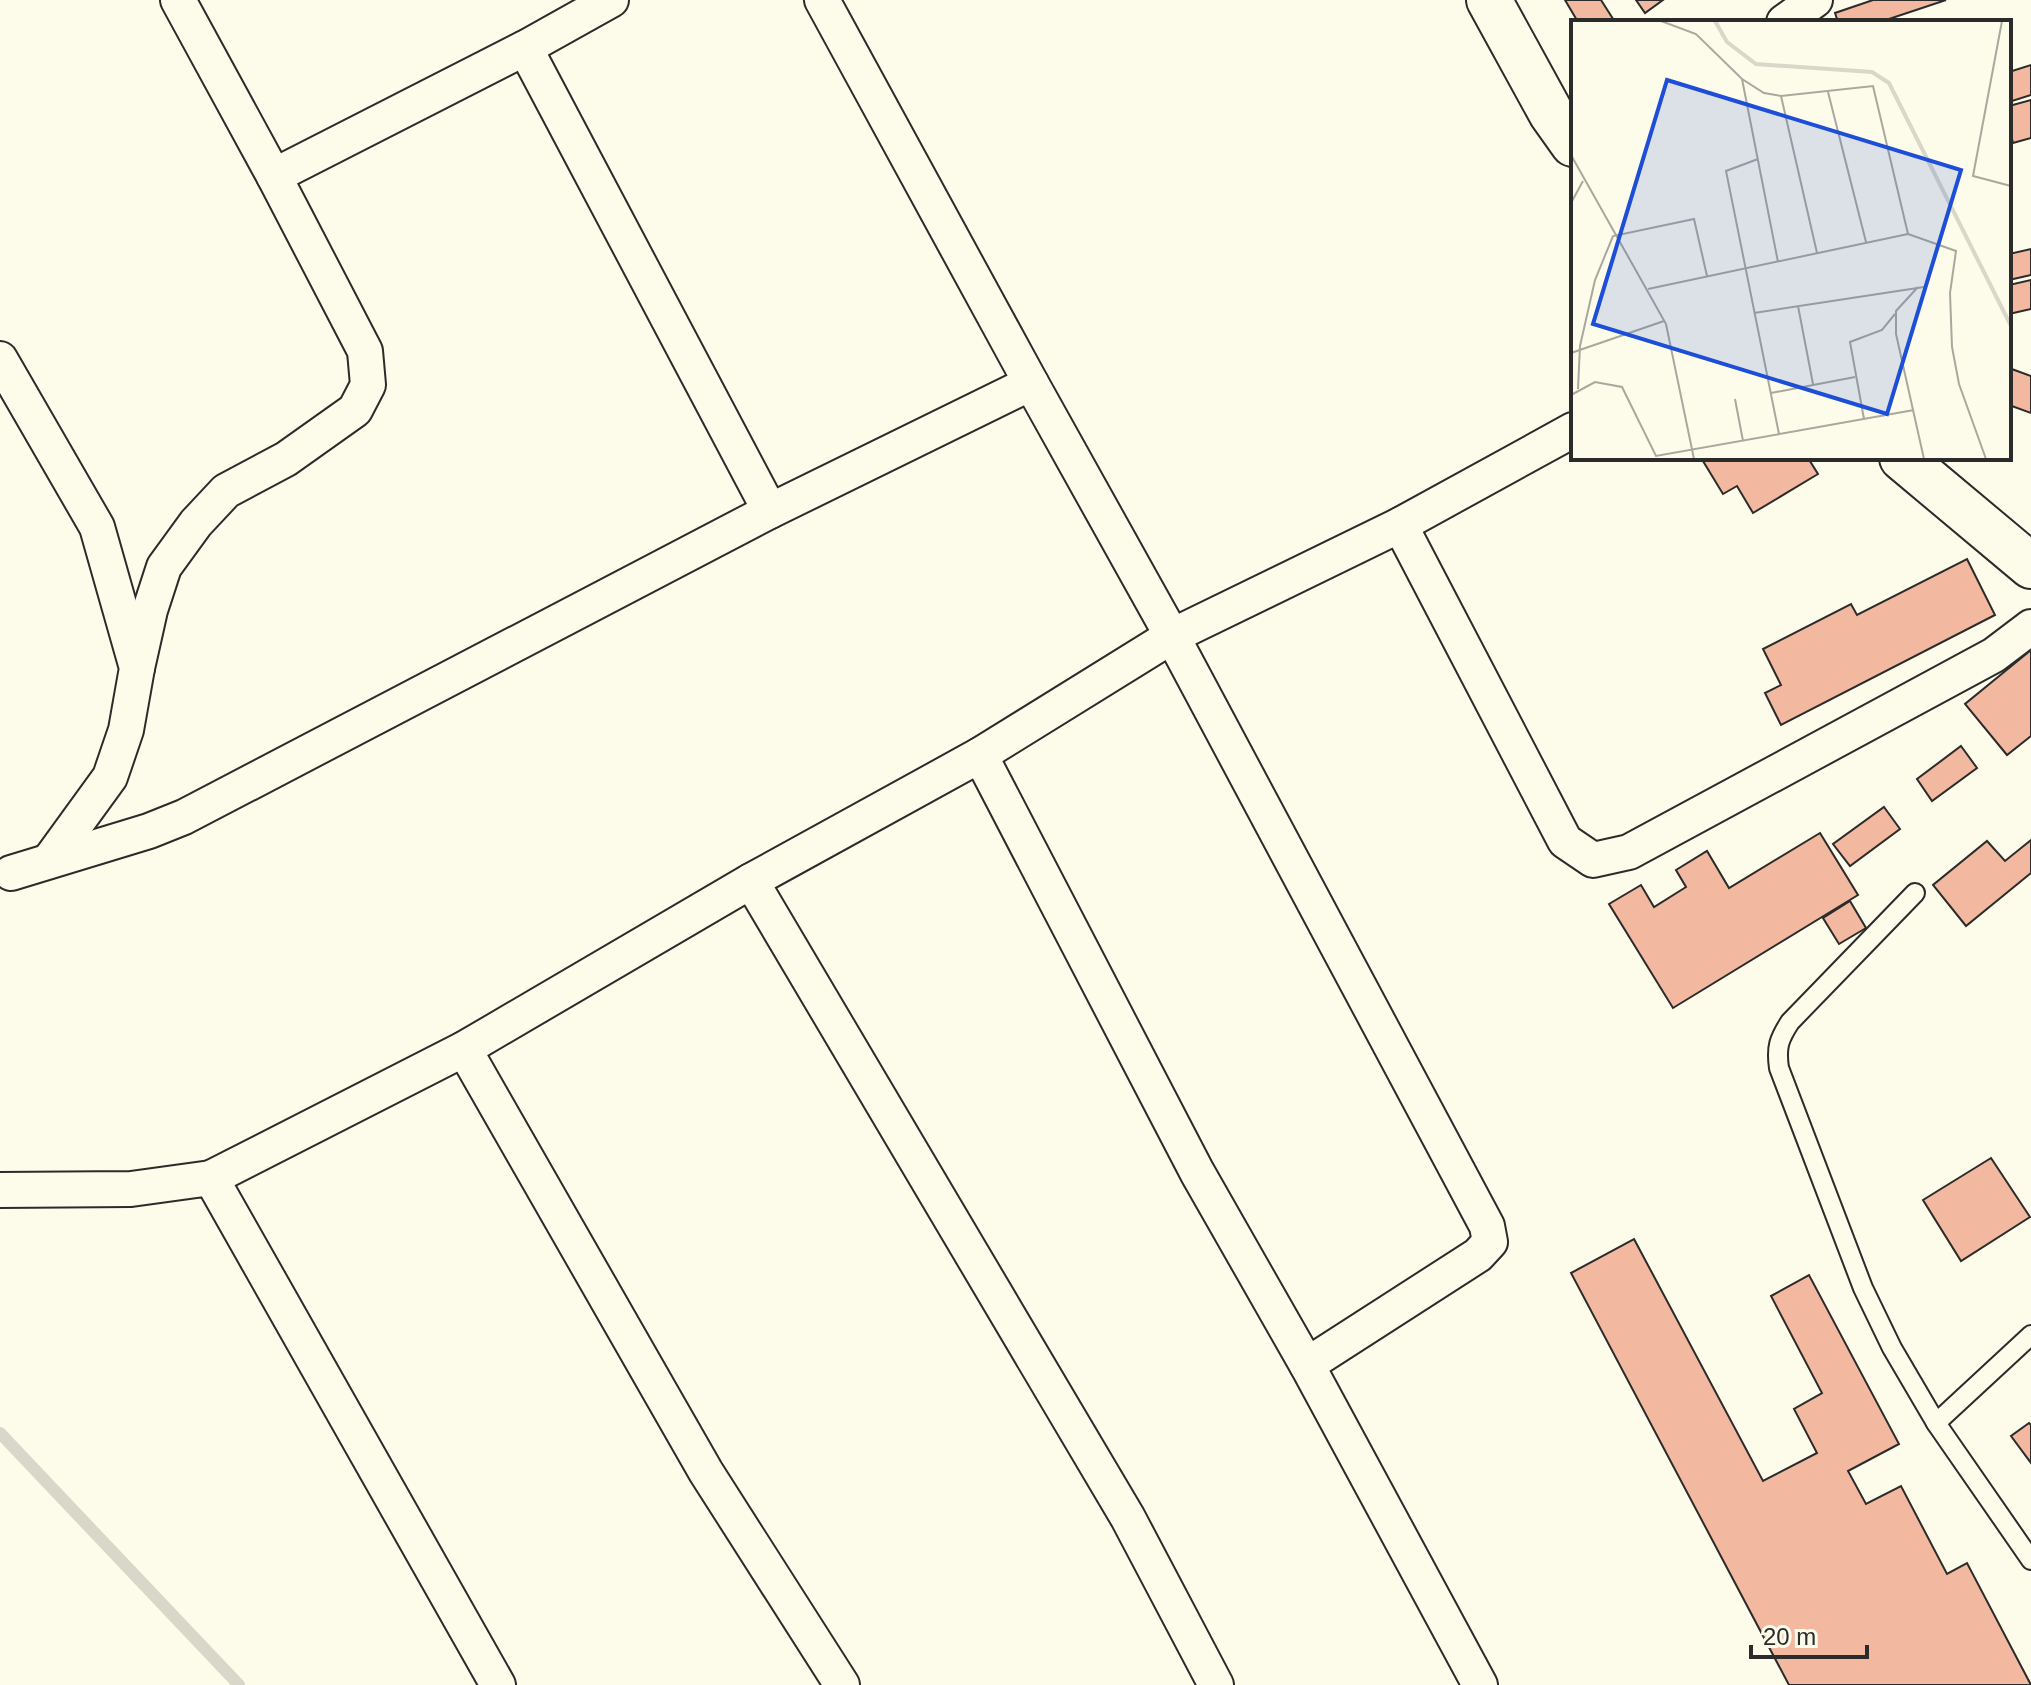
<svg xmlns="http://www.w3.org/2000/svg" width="2031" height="1685" font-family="Helvetica,sans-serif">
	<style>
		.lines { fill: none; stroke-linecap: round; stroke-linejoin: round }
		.stream { stroke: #d8d7c9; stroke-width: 12 }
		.building { fill: #f2b8a0; stroke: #2b2b2b; stroke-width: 2 }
		.service-casing { stroke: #2b2b2b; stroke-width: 22 }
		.minor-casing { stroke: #2b2b2b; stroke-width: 38 }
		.primary-casing { stroke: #2b2b2b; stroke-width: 48 }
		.service { stroke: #fdfbea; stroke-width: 18 }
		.minor { stroke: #fdfbea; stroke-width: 34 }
		.primary { stroke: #fdfbea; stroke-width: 44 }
		.inset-river { fill: none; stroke: #d8d7c9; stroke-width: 4 }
		.inset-road { fill: none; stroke: #a9a89e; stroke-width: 2 }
		.view { fill: #1d4ed8; fill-opacity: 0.15; stroke: #1d4ed8; stroke-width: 4 }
		.inset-edge { fill: none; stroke: #2b2b2b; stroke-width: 4 }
	</style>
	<rect width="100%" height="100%" fill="#fdfbea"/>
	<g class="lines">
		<path class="stream" d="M0,1433L239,1685"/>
	</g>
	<g class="building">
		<path d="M1565,0H1601L1615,22H1578Z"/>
		<path d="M1636,0H1663L1645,13Z"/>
		<path d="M1873,0H1946L1880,22H1838L1835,13Z"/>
		<path d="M2031,65V95L2009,102V72Z"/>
		<path d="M2031,100V138L2013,143L2009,127V106Z"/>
		<path d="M2031,249V275L2009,280V254Z"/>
		<path d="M2031,280V309L2009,314V285Z"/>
		<path d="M2009,368L2031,376V413L2009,405Z"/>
		<path d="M1708,458H1785L1786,460L1790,458H1808L1818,474L1753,513L1737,486L1723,494L1703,461Z"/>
		<path d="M1967,559L1995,615L1781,725L1765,693L1781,685L1763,649L1851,604L1857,615Z"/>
		<path d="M2031,650V736L2007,755L1965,704Z"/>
		<path d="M1961,746L1977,768L1932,801L1917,779Z"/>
		<path d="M1884,807L1900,829L1850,866L1833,844Z"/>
		<path d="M1820,833L1858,895L1673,1008L1609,904L1641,885L1654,907L1686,887L1676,870L1707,851L1729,888Z"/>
		<path d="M2031,840V873L1966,926L1933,885L1987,841L2005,861Z"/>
		<path d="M1850,901L1866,928L1839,944L1823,918Z"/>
		<path d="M1991,1158L2030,1217L1961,1261L1923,1200Z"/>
		<path d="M1634,1239L1763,1481L1817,1453L1794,1409L1822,1393L1771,1296L1809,1275L1899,1444L1848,1471L1866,1504L1901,1486L1947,1574L1967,1563L2031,1685H1789L1571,1273Z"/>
		<path d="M2029,1423L2031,1425V1463L2011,1436Z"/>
	</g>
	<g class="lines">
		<g class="service-casing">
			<g id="service">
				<path d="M1915,893L1790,1022C1779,1039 1776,1047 1779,1068L1863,1288L1892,1348L1936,1423L2031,1560"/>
				<path d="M1936,1423L2031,1335"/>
			</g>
		</g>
		<g class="minor-casing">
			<g id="minor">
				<path d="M822,0L1031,383L1172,636L1487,1226L1490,1242L1478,1255L1307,1365"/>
				<path d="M1784,22L1815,0"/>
				<path d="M525,48L770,511"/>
				<path d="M274,176L525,48L611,0"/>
				<path d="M0,359L97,527L137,668L126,730L110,777L49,861"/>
				<path d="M1400,525L1565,841L1593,860L1629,852L1994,655L2031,627"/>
				<path d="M137,668L150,610L164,567L196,523L226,491L286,459L355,410L368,385L365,351L274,176L178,0"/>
				<path d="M980,755L1197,1172L1307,1365L1480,1685"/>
				<path d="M11,873L149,831L184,817L770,511L1031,383"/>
				<path d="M751,881L1128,1518L1216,1685"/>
				<path d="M464,1049L706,1472L842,1685"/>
				<path d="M211,1178L464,1049L751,881L980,755L1172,636L1400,525L1573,430"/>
				<path d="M0,1190L131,1189L211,1178L498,1685"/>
			</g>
		</g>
		<g class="primary-casing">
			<g id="primary">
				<path d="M1489,0L1551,113L1573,144"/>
				<path d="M1902,458L2031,566"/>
			</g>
		</g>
		<use href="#service" class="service"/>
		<use href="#minor" class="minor"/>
		<use href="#primary" class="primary"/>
	</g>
	<g transform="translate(1571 20)">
		<rect width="440" height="440" fill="#fdfbea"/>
		<path class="inset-river" d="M144,1L156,22L185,44L301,52L318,63L440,306"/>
		<path class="inset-road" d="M90,1L125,14L171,59L193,73L210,76L302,66L337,214L385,231L379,273L381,327L388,364L415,439M431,1L402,156L440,166M171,59L207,242M257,72L295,222M210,76L246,233M0,135L95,304L123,439M187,139L155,151L208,414M0,183L12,161M347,267L325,291V314L353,439M77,269L337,214M227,286L242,364M183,293L353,267M0,333L93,301M7,369L9,326L24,260L42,216L123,199L136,256M200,373L284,357M0,375L24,362L51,367L85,436L343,390M164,379L172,421M293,399L279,322L311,310L324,294"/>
		<path class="view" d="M96,60L390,150L316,394L22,304Z"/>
		<rect width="440" height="440" class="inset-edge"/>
	</g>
	<path d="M1751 1645v12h116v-12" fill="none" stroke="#2b2b2b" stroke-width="4"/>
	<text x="1763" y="1645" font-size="24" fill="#2b2b2b" stroke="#fdfbea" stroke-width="6" paint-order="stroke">20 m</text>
</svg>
